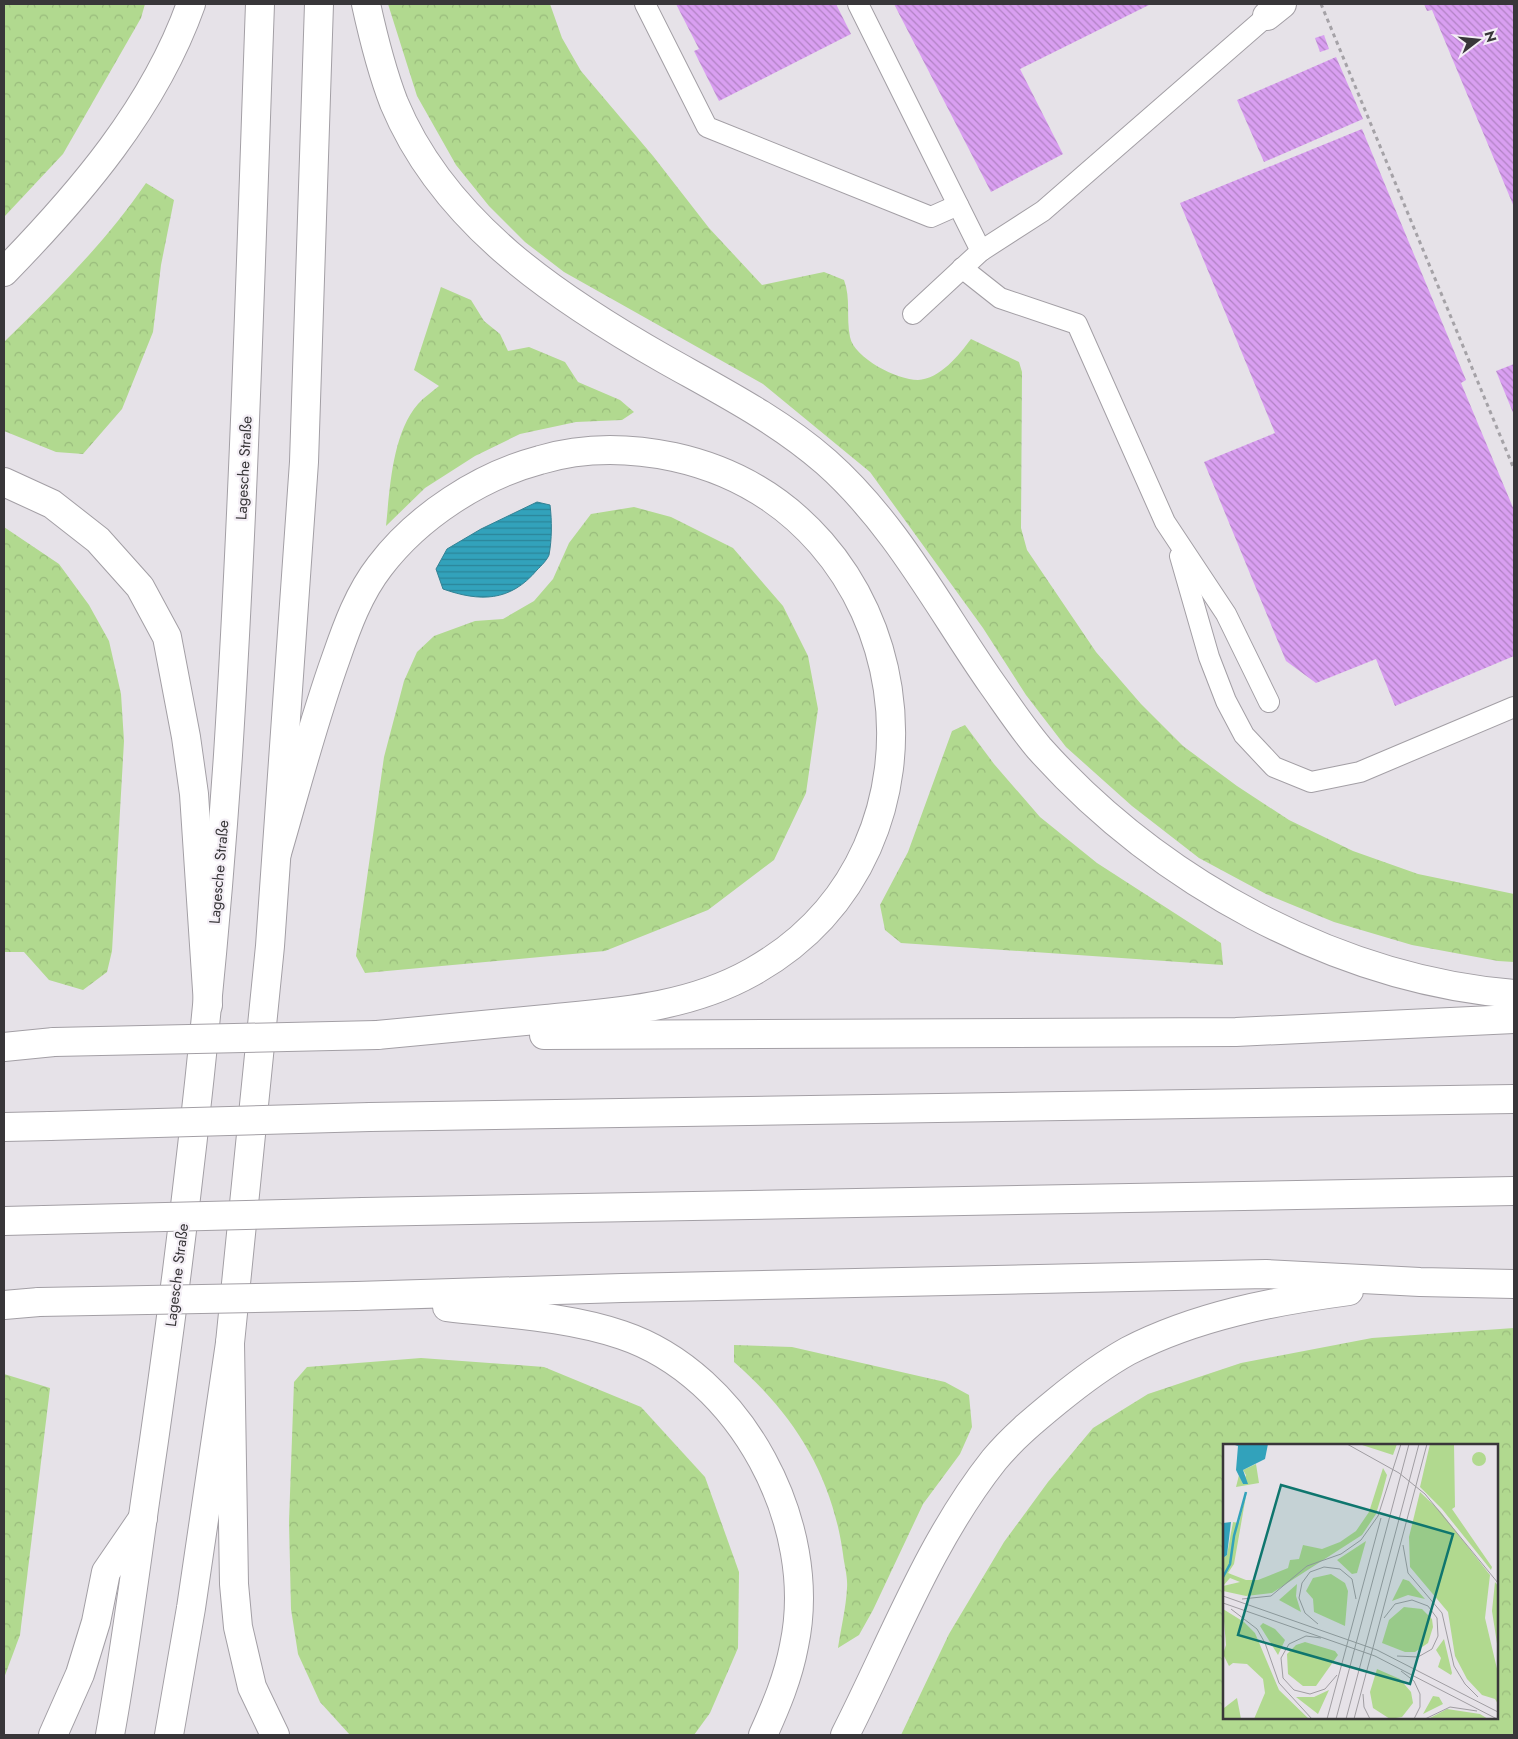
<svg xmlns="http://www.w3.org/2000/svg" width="1518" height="1739" font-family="Jost,sans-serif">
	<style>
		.forest { fill: url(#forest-crowns); fill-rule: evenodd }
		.water { fill: url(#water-rules); stroke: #348294 }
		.building { fill: url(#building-back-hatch) }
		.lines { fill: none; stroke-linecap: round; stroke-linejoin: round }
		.service-casing { stroke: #a39fa5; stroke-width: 22 }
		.minor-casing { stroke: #a39fa5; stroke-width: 30 }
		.trunk-casing { stroke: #a39fa5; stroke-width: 30 }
		.motorway-casing { stroke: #a39fa5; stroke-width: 30 }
		.path { stroke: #a5a2a7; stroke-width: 3; stroke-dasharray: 4 4; stroke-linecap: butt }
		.service { stroke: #fff; stroke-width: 20 }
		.minor { stroke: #fff; stroke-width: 28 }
		.trunk { stroke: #fff; stroke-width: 28 }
		.motorway { stroke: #fff; stroke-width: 28 }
		.motorway-bridge-casing { stroke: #a39fa5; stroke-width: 30; stroke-linecap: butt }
		.motorway-bridge { stroke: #fff; stroke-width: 28 }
		.labels { text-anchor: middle; stroke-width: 4.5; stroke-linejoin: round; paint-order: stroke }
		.street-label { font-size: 15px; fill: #383639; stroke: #f4eff6 }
		.inset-river { fill: none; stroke: #32a2bb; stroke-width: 2.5 }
		.inset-road { fill: none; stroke: #a09da2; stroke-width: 1 }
		.view { fill: #0f766e; fill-opacity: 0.15; stroke: #0f766e; stroke-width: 2.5 }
		.inset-edge { fill: none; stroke: #383639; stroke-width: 2.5 }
	</style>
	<defs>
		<pattern id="forest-crowns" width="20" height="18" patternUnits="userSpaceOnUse" patternTransform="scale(1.25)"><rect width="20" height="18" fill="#b1d98f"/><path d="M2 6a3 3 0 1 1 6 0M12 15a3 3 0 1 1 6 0" fill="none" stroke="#99bb7c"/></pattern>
		<pattern id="water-rules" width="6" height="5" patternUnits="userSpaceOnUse" patternTransform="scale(1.25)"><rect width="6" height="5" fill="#32a2bb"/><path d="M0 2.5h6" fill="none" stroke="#2b8599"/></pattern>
		<pattern id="building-back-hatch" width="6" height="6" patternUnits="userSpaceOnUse" patternTransform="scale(1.25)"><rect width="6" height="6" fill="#d99ff1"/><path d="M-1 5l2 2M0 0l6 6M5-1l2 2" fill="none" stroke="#b182c4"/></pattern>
	</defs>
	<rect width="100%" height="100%" fill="#e6e2e8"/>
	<g class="forest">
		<path d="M4,4H145L141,18L63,154L4,217Z"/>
		<path d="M388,4H550L562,38L581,71L653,156L709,228L762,285L824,272L844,280C851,299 846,317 850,337C854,358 897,380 918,380C940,379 959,355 971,339L1019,362L1022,372L1021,528L1027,550L1096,652L1141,704L1183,746L1237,786L1289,820L1353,851L1418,874L1514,894V962L1498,961L1412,945L1334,922L1266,894L1199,858L1132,806L1066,747L1026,695L983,628L870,472L763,384L564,272L525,242L489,206L456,165L417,96Z"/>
		<path d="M146,183L174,200L161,265L153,332L122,409L83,454L56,452L4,431V342C55,292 106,242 146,183Z"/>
		<path d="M441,287L471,300L484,321L500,334L508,351L529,347L565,362L578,382L620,400L634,412L622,420L576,422L520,434L475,456L425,488L386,526C390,488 392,434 418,404C424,397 432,392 439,386L414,370Z"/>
		<path d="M634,507L671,517L733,548L783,606L808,656L818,709L806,793L774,860L708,910L605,951L365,973L356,956L384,757L404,681L417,652L434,636L475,621L503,619L534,601L553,579L569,543L591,514Z"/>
		<path d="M4,527L59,564L89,605L109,641L121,694L124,741L112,951L107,972L83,990L49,980L24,952H4Z"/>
		<path d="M965,725L994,764L1040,817L1097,863L1221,943L1223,965L901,943L885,930L880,905L908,852L952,731Z"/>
		<path d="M1514,1328V1735H901L949,1634L1004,1542L1048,1482L1093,1428L1148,1394L1241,1363L1372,1338ZM1224,1445H1497V1718H1224Z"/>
		<path d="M734,1345L792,1347L945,1382L969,1395L972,1427L960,1454L923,1504L873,1610L859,1635L838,1648C841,1628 846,1608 847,1588C848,1577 844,1564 843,1554C832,1475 794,1414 734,1362Z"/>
		<path d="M421,1358L544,1367L641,1407L705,1477L739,1572L738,1648L710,1713L694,1735H350L320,1702L298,1654L291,1609L289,1522L294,1382L307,1367Z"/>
		<path d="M4,1374L50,1388L20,1635L4,1678Z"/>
	</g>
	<path class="water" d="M537,502L550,505C552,521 552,539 549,555C547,560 541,566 537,570C510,602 480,602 443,589L436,569L447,549L481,529Z"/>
	<g class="building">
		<path d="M676,4H836L851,34L719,101L694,51L699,49Z"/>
		<path d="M894,4H1151L1020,69L1063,154L991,192Z"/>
		<path d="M1424,4H1514V207L1432,10L1427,11Z"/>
		<path d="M1324,35L1329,49L1320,52L1315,38Z"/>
		<path d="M1336,57L1363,119L1264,162L1237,100Z"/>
		<path d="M1362,129L1466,380L1461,383L1514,510V656L1395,706L1376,659L1316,683L1286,661L1204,462L1275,433L1180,203Z"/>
		<path d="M1514,364V415L1496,371Z"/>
	</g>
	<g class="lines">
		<g class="service-casing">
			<g id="service">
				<path d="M645,4L707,127L931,217L958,205"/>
				<path d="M858,4L981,251"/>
				<path d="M962,268L1000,298L1077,324L1165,522L1226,614L1269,702"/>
				<path d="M913,314L981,251L1043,211L1267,16"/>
				<path d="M1180,556L1209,657L1226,701L1244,735L1274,767L1311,782L1360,772L1514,707"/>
			</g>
		</g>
		<g class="minor-casing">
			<path id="minor" d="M1267,16L1282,4"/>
		</g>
		<g class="trunk-casing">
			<g id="trunk">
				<path d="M110,1735C124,1658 134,1580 145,1502C182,1254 211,1005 228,755C244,505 251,254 260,4"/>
				<path d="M169,1735L191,1608L230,1343L270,946L304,462L319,4"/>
			</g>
		</g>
		<g class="motorway-casing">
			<g id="motorway">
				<path d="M366,4C373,36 382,72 394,103C444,223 557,298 666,360C721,391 778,420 826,462C896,524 939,608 992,684C1007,705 1022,728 1039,748C1158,881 1335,979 1514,994"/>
				<path d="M4,272C80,194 154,108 191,4"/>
				<path d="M4,482L52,504L98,540L140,587L167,637L186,737L194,794L208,1005"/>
				<path d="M277,853C296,788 313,722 336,658C347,626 359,593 380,566C418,516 480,476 540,460C583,447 631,448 674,457C920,511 972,849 752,972C688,1008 617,1012 546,1019C490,1024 433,1030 377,1035"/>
				<path d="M544,1035L1236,1032L1514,1019"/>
				<path d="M4,1047L54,1042"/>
				<path d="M370,1117L1514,1099"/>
				<path d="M4,1127L50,1126"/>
				<path d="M363,1212L1514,1191"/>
				<path d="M4,1221L44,1220"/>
				<path d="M356,1296L622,1288L1266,1274L1420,1282L1514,1284"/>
				<path d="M4,1305L39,1302"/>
				<path d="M447,1307C505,1314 566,1316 622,1335C741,1375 820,1525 794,1646C788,1678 776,1706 763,1735"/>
				<path d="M230,1343L234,1584L238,1627L252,1687L275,1735"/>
				<path d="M53,1735L80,1674L96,1622L106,1572L143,1518"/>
				<path d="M845,1735C892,1643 929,1542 994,1460C1012,1438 1035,1419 1057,1401C1079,1383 1103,1365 1128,1351C1196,1316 1274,1301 1349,1291"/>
			</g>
		</g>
		<path class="path" d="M1321,4L1514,469"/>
		<use href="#service" class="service"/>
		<use href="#minor" class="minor"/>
		<use href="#trunk" class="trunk"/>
		<use href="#motorway" class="motorway"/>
		<g class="motorway-bridge-casing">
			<g id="motorway-bridge">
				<path d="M54,1042L377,1035"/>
				<path d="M50,1126L370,1117"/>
				<path d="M44,1220L363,1212"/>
				<path d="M39,1302L356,1296"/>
			</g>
		</g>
		<use href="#motorway-bridge" class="motorway-bridge"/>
	</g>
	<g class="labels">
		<g class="street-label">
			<text transform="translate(244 468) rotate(-87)" y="5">Lagesche Straße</text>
			<text transform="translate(219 872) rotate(-85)" y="5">Lagesche Straße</text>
			<text transform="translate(177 1275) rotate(-83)" y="5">Lagesche Straße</text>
		</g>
	</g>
	<g transform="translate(1223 1444)">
		<rect width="275" height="275" fill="#e6e2e8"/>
		<path d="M14,254L18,275H0L1,264Z" fill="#b1d98f"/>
		<path d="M136,0H174L170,11ZM207,0H231L232,63L229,65L269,123L268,126L219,65L197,43ZM249 15a7 7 0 1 1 14 0a7 7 0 1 1-14 0ZM33,20L36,39L13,43L16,31L20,40L23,31L20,26ZM160,24L164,31L159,50L153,70L139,91L49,149L23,152L0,147V142L17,138L7,134L0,142V114L4,111L10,78L16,79L24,46L11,120L5,129L23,136H35L65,124L67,116L76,115L80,101L99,105L117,98L133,87L146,68ZM197,48L217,67L267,131L262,174L275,229V260L272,255L259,251L244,235L232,212L225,168L187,123L186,93ZM143,97L134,129L129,130L114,116ZM108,130L122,139L125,147L122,182L91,168L90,155L83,147L90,134ZM180,135L186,137L202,155L185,151L169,157ZM272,138L275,142V206L269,167ZM74,140L73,152L78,168L56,156ZM181,163L199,165L209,175L210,183L205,199L192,208H182L159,199L166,176ZM0,165L21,178L32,189L56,246L86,275H31L42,249L40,235L24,220L10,219L6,222L0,210L3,201ZM40,179L52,185L62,196L55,211L37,182ZM221,195L229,229L228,231L215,223L218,214L213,206ZM82,198L112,207L115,211L93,242H80L65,230L64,210L73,201ZM154,225L177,235L188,248L190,259L179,273L167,275L150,264L147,248ZM106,246L95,270L73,253H91ZM210,252L216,253L220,260L200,270ZM224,265L257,270L265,275H205Z" fill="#b1d98f"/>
		<path d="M9,0H45L42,15L20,26L25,40H20L13,26L15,2ZM8,78L4,111L0,114V79Z" fill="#32a2bb"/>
		<path class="inset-river" d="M0,133L7,120L11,92L23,48"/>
		<path class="inset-road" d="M124,0L176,29L202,50L275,139M180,101L185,129L219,169L231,222L242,240L255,253M0,152L154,206L275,268M19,155L48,152L84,122L118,110L138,96L155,72L178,0M0,159L152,212L274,275M8,165L34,185L42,199L56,239L89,275M161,174L172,160L189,156L205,162L214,174L215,192L209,205L195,213L174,212M95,180L82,169L76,154L79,139L87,128L101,123L117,125L129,135L133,155M98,194L83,192L66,200L58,214L60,234L71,246L87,250L102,245L114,231M178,227L191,237L197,250V263L191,275M140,250L141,263L147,275M104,275L158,74M113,275L186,0M123,275L196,0M131,275L204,0M202,275L227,263L254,267"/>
		<path class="view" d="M58,41L230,90L187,240L15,191Z"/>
		<rect width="275" height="275" class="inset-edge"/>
	</g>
	<rect width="1518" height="1739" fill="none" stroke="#383639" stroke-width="10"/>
	<g transform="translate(1478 40) rotate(74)" stroke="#f4eff6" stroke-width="4" paint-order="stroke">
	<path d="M0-4L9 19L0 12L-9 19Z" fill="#383639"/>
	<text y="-8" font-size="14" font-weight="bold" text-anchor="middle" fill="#383639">N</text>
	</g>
</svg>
